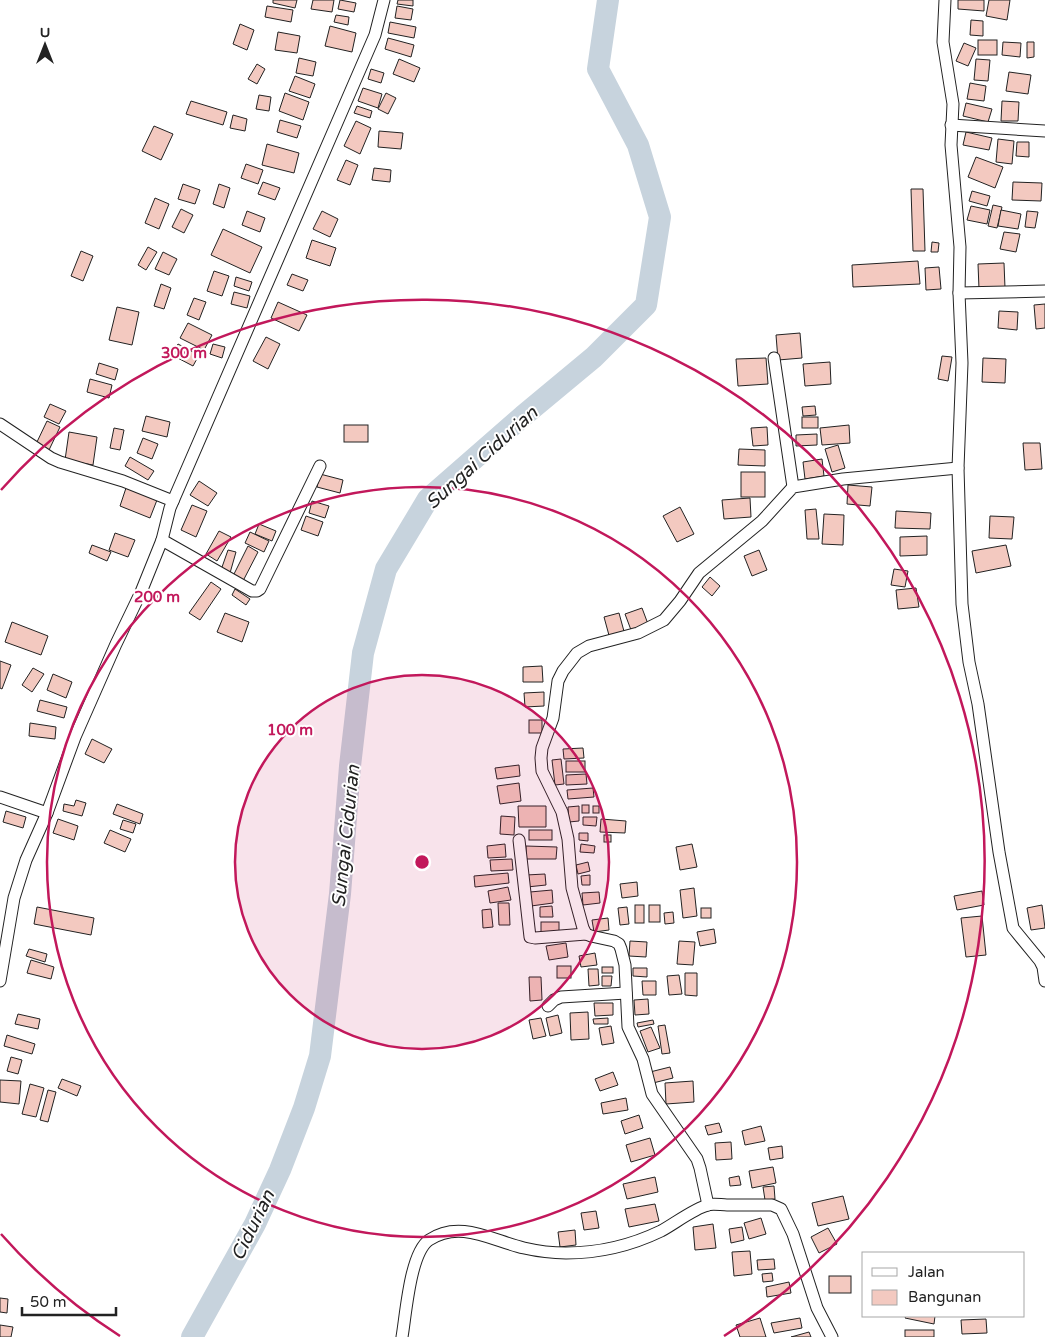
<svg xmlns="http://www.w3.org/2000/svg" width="1045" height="1337" font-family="'Varela Round',sans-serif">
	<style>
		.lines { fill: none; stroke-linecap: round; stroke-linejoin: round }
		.river { stroke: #c7d3dd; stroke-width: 22 }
		.building { fill: #f3c9c0; stroke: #222 }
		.minor-casing { stroke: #222; stroke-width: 13 }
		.minor { stroke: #fff; stroke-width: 11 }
		.ring { fill: none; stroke: #c2185b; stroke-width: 2.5 }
		.labels { text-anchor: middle; stroke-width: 4; stroke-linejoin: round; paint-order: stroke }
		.water-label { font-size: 19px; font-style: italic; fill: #222; stroke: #fff }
		.centre { fill: #c2185b; stroke: #fff; stroke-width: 2.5 }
		.ring-label { font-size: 15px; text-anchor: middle; font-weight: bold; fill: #c2185b; stroke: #fff; stroke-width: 4; stroke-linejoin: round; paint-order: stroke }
	</style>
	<rect width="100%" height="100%" fill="#fff"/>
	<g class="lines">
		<path class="river" d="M192,1337L255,1224L280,1170L304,1108L320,1056L340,894L350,766L363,653L386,569L428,499L523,416L594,357L646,305L660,217L638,145L598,69L608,0"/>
	</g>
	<g class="building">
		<path d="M273,0H297L295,8L273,3Z"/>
		<path d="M313,0H334L332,12L311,9Z"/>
		<path d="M340,0L356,3L354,12L338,9Z"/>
		<path d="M398,0H413V6L397,4Z"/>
		<path d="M958,0H984V11L958,9Z"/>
		<path d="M989,0H1010L1007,20L986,16Z"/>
		<path d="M267,6L293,10L291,22L265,17Z"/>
		<path d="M397,6L413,9L411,20L395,18Z"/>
		<path d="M336,15L349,17L348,25L334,22Z"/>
		<path d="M971,20L983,21V36L970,35Z"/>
		<path d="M390,22L416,27L414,38L388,33Z"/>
		<path d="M240,24L254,30L247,50L233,44Z"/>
		<path d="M330,26L356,33L352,52L325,46Z"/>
		<path d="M278,32L300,36L297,53L275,50Z"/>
		<path d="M388,38L414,45L411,57L385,49Z"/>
		<rect x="978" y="40" width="19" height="15"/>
		<path d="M1003,42L1021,43L1020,57L1002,55Z"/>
		<path d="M1027,42H1034V57L1027,58Z"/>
		<path d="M964,43L976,48L968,66L956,61Z"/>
		<path d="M299,58L316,62L313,76L296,73Z"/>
		<path d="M399,59L420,68L414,82L393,74Z"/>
		<path d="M976,59L990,60L988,81L974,80Z"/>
		<path d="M257,64L265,69L257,84L248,79Z"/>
		<path d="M371,69L384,73L381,83L368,79Z"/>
		<path d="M1009,72L1031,75L1028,94L1006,91Z"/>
		<path d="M295,76L315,84L310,98L289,91Z"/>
		<path d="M970,83L986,86L984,101L967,99Z"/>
		<path d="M363,88L382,94L378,108L358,101Z"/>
		<path d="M285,93L309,102L303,120L279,111Z"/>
		<path d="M386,93L396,98L388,114L378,109Z"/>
		<path d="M259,95L271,97L269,111L256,109Z"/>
		<path d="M191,101L227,112L223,125L186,114Z"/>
		<path d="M1002,101L1019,102L1018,121H1001Z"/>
		<path d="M966,103L992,109L988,122L963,116Z"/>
		<path d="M357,106L372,111L370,118L354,113Z"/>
		<path d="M233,115L247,119L245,131L230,128Z"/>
		<path d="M280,120L301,126L297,138L277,132Z"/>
		<path d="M356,121L371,128L360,154L344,146Z"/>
		<path d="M154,126L173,134L161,160L142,151Z"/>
		<path d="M379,131L403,133L401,149L378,147Z"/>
		<path d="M966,132L992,138L989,150L963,145Z"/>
		<path d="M998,139L1014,141L1012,164L996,162Z"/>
		<path d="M1017,142H1029V157L1016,156Z"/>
		<path d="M267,144L299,153L294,173L262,165Z"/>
		<path d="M976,157L1003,167L995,188L968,177Z"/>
		<path d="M346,160L358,165L350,185L337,180Z"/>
		<path d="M246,164L263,170L258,184L241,178Z"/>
		<path d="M374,168L391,170L390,182L372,180Z"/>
		<path d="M263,182L280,188L275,200L258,194Z"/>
		<path d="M1013,182L1042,183L1041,201L1012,200Z"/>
		<path d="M183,184L200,190L195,204L178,199Z"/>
		<path d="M219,184L230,188L224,208L213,204Z"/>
		<path d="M911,189H923L925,251H913Z"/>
		<path d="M972,191L990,196L987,206L969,201Z"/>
		<path d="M155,198L169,204L159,229L145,223Z"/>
		<path d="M993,205L1002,207L997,228L988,226Z"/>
		<path d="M971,206L990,210L987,224L967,220Z"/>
		<path d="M181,209L193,215L184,233L172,227Z"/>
		<path d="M1001,210L1021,214L1018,229L998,226Z"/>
		<path d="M247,211L265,218L260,232L242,225Z"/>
		<path d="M322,211L338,219L330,237L313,229Z"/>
		<path d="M1027,211L1038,212L1035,228L1025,227Z"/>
		<path d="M223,229L262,247L250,273L211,255Z"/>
		<path d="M1004,232L1020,234L1016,252L1000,249Z"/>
		<path d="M312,240L336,248L330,266L306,258Z"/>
		<path d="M932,242L939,243L938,252H931Z"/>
		<path d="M148,247L157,252L146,270L138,265Z"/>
		<path d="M81,251L93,256L83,281L71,276Z"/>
		<path d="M163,252L177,259L169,275L155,269Z"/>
		<path d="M918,261L920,284L853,287L852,265Z"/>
		<path d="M1004,263L1005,288L979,289L978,264Z"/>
		<path d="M939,267L941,289L926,290L925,268Z"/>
		<path d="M214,271L229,276L222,296L207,291Z"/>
		<path d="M292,274L308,280L303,291L287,285Z"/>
		<path d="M236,277L252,282L249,291L234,286Z"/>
		<path d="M161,284L171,288L164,309L154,306Z"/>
		<path d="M234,292L250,296L247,308L231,304Z"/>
		<path d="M194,298L206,302L199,320L187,315Z"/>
		<path d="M278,302L307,315L299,331L271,318Z"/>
		<path d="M1045,304V328L1036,329L1034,305Z"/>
		<path d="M117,307L139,312L132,345L109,340Z"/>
		<path d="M999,311L1018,312L1017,330L998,328Z"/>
		<path d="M188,323L212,335L204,350L180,338Z"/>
		<path d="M800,333L802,358L778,360L776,335Z"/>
		<path d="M266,337L280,344L268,369L253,361Z"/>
		<path d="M178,344L199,355L193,366L172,355Z"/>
		<path d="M213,344L225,347L222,358L210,354Z"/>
		<path d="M942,356L952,357L948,381L938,379Z"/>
		<path d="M766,358L768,384L738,386L736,359Z"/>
		<path d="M983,358L1006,359L1005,383L982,382Z"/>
		<path d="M830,362L831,384L805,386L803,364Z"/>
		<path d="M99,363L118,369L115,380L96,374Z"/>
		<path d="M90,379L112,385L109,398L87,392Z"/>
		<path d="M50,404L66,411L59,424L44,417Z"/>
		<path d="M815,406L816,415L803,416L802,407Z"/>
		<path d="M146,416L170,422L167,437L142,431Z"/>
		<rect x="802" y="417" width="16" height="11"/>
		<path d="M47,421L60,427L49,450L36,444Z"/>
		<rect x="344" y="425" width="24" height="17"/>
		<path d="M849,425L850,443L822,445L820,428Z"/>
		<path d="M767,427L768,445L753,446L751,428Z"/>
		<path d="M114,428L124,430L120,450L110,448Z"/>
		<path d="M69,432L97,437L93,465L65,460Z"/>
		<path d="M817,434V445L796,446V435Z"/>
		<path d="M143,438L158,444L152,459L137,453Z"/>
		<path d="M1023,443H1040L1042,469L1025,470Z"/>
		<path d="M838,445L845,468L832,472L825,449Z"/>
		<path d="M739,449L765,450V466L738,465Z"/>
		<path d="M130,457L154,471L148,480L125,466Z"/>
		<path d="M822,459L824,476L805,479L803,462Z"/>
		<rect x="741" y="472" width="24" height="25"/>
		<path d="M320,474L343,480L340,493L317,487Z"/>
		<path d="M199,481L217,493L208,506L190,495Z"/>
		<path d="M848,485L872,487L870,506L847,504Z"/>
		<path d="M126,488L157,500L150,518L120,506Z"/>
		<path d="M750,498L751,517L724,519L722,500Z"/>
		<path d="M312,501L329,506L325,518L309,513Z"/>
		<path d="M192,505L207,511L196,537L181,530Z"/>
		<path d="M680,507L694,534L677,542L663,516Z"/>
		<path d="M816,509L819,539H807L805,510Z"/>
		<path d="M896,511L931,513L930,529L895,528Z"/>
		<path d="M824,514L844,515L843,545L822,544Z"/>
		<path d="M306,516L323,522L318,536L301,530Z"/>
		<path d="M990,516L1014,517L1012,539L989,538Z"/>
		<path d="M259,524L276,531L272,541L255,534Z"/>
		<path d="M219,531L231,537L217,561L206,554Z"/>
		<path d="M250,532L269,541L264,552L245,543Z"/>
		<path d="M115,533L135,540L128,557L109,550Z"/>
		<path d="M927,536V555L900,556V537Z"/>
		<path d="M92,545L111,552L107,561L89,553Z"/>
		<path d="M1006,545L1011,566L976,573L972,551Z"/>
		<path d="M248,546L258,552L243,581L233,576Z"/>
		<path d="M228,550L236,552L230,573L221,570Z"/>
		<path d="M759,550L767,570L752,576L744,556Z"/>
		<path d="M894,569L908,571L905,587L891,585Z"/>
		<path d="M710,577L720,586L712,596L702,587Z"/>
		<path d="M211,582L221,589L200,620L189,613Z"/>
		<path d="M916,588L919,607L898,609L896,590Z"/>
		<path d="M235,589L250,599L246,605L232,595Z"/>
		<path d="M642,608L648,624L631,630L625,614Z"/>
		<path d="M225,613L249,622L242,642L217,632Z"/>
		<path d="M619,613L625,635L610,639L604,617Z"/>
		<path d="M12,622L48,636L41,655L5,642Z"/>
		<path d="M0,661L11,665L2,689L0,688Z"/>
		<path d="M542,666L543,682H523V667Z"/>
		<path d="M33,668L44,674L32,692L22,685Z"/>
		<path d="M53,674L72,682L66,698L47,690Z"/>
		<path d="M544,692V706L525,707L524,693Z"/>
		<path d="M40,700L67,707L64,718L37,711Z"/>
		<rect x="529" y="720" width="13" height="13"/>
		<path d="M30,723L56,727L55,739L29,736Z"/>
		<path d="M92,739L112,749L104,763L85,754Z"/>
		<path d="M583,748L584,758L564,759L563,749Z"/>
		<path d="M561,759L564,784L555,785L552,760Z"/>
		<rect x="566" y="761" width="19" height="11"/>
		<path d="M519,765L520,776L497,779L495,768Z"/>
		<path d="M586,774L587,784L566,785V775Z"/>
		<path d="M519,783L521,801L500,804L497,786Z"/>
		<path d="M593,788L594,797L568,799L567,790Z"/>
		<path d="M76,800L86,803L82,816L63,811L64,804L74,806Z"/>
		<path d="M117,804L143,814L140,824L113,814Z"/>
		<rect x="582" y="805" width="7" height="8"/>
		<path d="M518,806H546V827H519Z"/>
		<path d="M579,806V821L569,822L568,807Z"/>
		<rect x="593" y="806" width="6" height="7"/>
		<path d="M6,811L26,817L23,828L3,822Z"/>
		<path d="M501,816L515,817L514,835L500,834Z"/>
		<path d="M583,817H597L596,826L583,825Z"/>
		<path d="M58,819L78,826L74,840L53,833Z"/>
		<path d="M601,819L626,821L625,833L600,832Z"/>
		<path d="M123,820L136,824L133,833L120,829Z"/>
		<path d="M110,830L131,839L125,852L104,843Z"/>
		<rect x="529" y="830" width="23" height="10"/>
		<path d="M579,833H588V841L579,840Z"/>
		<rect x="604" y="835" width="7" height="7"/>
		<path d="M505,844L506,857L488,858L487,846Z"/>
		<path d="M581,844L595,846L594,853L580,852Z"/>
		<path d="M692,844L697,867L680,870L676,847Z"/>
		<path d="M526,846L557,847L556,859H526Z"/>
		<path d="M512,859L513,870L491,871L490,860Z"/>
		<path d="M588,862L590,871L578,874L576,865Z"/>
		<path d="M508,873L509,883L475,887L474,876Z"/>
		<path d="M545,874L546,885L527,887L526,875Z"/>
		<path d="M590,875V885H582L581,876Z"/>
		<path d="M637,882L638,896L622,898L620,884Z"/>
		<path d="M508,887L511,900L490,903L488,891Z"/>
		<path d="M694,888L697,916L683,918L680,890Z"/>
		<path d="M552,890L553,903L531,906L530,892Z"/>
		<path d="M982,891L984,905L957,910L954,896Z"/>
		<path d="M599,892L600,903L583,905L582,893Z"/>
		<path d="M498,903H509L510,925H499Z"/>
		<rect x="635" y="905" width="9" height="18"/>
		<rect x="649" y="905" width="11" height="17"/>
		<path d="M1042,905L1045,928L1031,930L1027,908Z"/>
		<path d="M552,906L553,917H540V907Z"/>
		<path d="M37,907L94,918L91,935L34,924Z"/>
		<path d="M627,907L629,924L620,925L618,908Z"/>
		<rect x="701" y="908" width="10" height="10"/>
		<path d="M491,909L493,927L483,928L482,910Z"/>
		<path d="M673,912L674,923L665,924L664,913Z"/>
		<path d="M982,916L986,955L966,957L961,918Z"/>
		<path d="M608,918L609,930L594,932L592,920Z"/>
		<rect x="541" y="922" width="18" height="11"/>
		<path d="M714,929L716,943L700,946L697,932Z"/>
		<path d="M630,941L647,942L646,957L629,956Z"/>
		<path d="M679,941L695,942L693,965L677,964Z"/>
		<path d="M566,943L568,957L549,960L546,946Z"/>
		<path d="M29,949L47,954L45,962L26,956Z"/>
		<path d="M595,953L597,965L581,967L579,956Z"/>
		<path d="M31,960L54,967L51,979L27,973Z"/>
		<rect x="557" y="966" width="14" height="12"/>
		<rect x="602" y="967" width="11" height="6"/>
		<path d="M633,968H647V977L633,976Z"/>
		<path d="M588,969H598L599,985L589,986Z"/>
		<path d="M685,973H697V996L685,995Z"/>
		<path d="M679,975L682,994L669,995L667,976Z"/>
		<path d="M602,976H612L611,986H602Z"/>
		<path d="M529,977H541L542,1000L530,1001Z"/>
		<path d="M642,981H656V995H643Z"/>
		<path d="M648,999L649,1014L635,1015L634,1000Z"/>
		<path d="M594,1003H613V1015L595,1016Z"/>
		<path d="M588,1012L589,1039L571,1040L570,1013Z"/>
		<path d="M18,1014L40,1019L38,1029L15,1024Z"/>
		<path d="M558,1015L562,1033L550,1036L546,1018Z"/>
		<path d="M541,1018L546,1036L533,1039L529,1020Z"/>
		<path d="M608,1018V1024H594L593,1019Z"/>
		<path d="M653,1020L654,1024L638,1027L637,1023Z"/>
		<path d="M665,1025L670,1053L662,1054L658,1026Z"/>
		<path d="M611,1026L614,1043L602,1045L599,1028Z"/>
		<path d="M651,1027L660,1048L648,1052L640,1031Z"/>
		<path d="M7,1035L35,1044L32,1054L4,1046Z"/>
		<path d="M11,1057L22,1060L18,1074L7,1071Z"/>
		<path d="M670,1067L673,1078L653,1083L650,1072Z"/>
		<path d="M613,1072L618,1085L600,1091L595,1079Z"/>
		<path d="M62,1079L81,1086L77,1096L58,1088Z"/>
		<path d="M0,1080L21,1081L19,1104L0,1102Z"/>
		<path d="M693,1081L694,1102L666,1104L665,1083Z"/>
		<path d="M30,1084L44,1088L36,1117L22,1114Z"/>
		<path d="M48,1090L56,1092L48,1122L40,1120Z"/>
		<path d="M626,1098L628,1110L603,1114L601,1103Z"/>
		<path d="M639,1115L643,1128L625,1134L621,1121Z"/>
		<path d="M719,1123L722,1132L708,1135L705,1126Z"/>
		<path d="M761,1126L765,1141L745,1145L742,1131Z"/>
		<path d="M650,1138L655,1155L631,1162L626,1145Z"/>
		<path d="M731,1142L732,1159L716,1160L715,1143Z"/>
		<path d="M782,1146L783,1158L770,1160L768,1148Z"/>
		<path d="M773,1167L776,1183L752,1188L749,1171Z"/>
		<path d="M739,1176L741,1185L730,1186L729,1178Z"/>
		<path d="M655,1177L658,1192L627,1199L623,1184Z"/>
		<path d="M774,1186L775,1199L765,1200L763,1187Z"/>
		<path d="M843,1196L849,1219L818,1226L812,1203Z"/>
		<path d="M655,1204L659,1221L629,1227L625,1209Z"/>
		<path d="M596,1211L599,1228L584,1230L581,1213Z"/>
		<path d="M761,1218L766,1234L749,1239L744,1223Z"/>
		<path d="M713,1224L716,1248L695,1250L693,1227Z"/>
		<path d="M742,1227L744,1240L731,1243L729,1229Z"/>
		<path d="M828,1228L837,1244L819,1253L811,1237Z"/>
		<path d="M575,1230L576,1245L560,1247L558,1232Z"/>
		<path d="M750,1251L752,1274L734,1276L732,1252Z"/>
		<path d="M774,1259L775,1269L758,1270L757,1260Z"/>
		<path d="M772,1273L773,1281L763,1282L762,1274Z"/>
		<rect x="829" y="1276" width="22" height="17"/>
		<path d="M789,1282L791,1293L767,1297L766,1287Z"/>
		<path d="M0,1298L8,1299L7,1313L0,1312Z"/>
		<path d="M906,1316H935L934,1324L905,1318Z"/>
		<path d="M760,1318L766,1337H740L736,1325Z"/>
		<path d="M800,1318L802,1328L774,1333L771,1323Z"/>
		<path d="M986,1319L987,1333L962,1334L961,1320Z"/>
		<path d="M0,1325L13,1327L11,1337H0Z"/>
		<rect x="905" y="1330" width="29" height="7"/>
		<path d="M809,1332L811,1337H791Z"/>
	</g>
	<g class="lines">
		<g class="minor-casing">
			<g id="minor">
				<path d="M945,0L943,42L953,104L951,145L960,247L959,293L962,363L958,468L962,604L969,662L978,704L999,852L1013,928L1040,961L1043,967L1045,981"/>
				<path d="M951,125L1045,131"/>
				<path d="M959,293L1045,291"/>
				<path d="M774,358L793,487"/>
				<path d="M0,424L51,458L60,462L123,481L173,501"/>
				<path d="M162,540L252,591H257L260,589L320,466"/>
				<path d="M0,797L47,813"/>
				<path d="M519,840L530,937L535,938L586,934"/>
				<path d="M0,981L14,898L26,860L47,813L75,737L116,644L141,592L162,540L170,508L375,35L384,0"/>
				<path d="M548,1006L554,1000L561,997L626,993"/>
				<path d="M708,1205L700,1168L697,1159L652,1094L643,1059L628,1027L625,965L621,949L619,944L614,941L591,936L586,934L583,928L572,888L568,839L562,812L542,771L541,758L542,748L553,718L558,681L563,671L577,653L589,646L638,633L664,620L680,601L699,573L762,521L793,487L843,479L958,468"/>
				<path d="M402,1337C406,1314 410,1253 429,1240C460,1219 493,1241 524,1248C537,1251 552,1253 566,1253C598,1253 632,1245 661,1231C674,1224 695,1208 708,1205C713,1203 721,1205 727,1205C742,1205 757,1205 772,1205L781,1209L793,1234L817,1308L832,1337"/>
			</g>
		</g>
		<use href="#minor" class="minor"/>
	</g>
	<circle cx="422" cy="862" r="187" fill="#c2185b" fill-opacity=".12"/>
	<g class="ring">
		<circle cx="422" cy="862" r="187"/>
		<circle cx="422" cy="862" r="375"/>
		<path d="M120 1336A562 562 0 0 1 1 1234M1 490A562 562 0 1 1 724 1336"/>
	</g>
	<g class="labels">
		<g class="water-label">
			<text transform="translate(481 457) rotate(-42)" y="7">Sungai Cidurian</text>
			<text transform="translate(345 836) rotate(-84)" y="7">Sungai Cidurian</text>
			<text transform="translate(252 1225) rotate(-64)" y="7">Cidurian</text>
		</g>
	</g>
	<circle cx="422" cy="862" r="8" class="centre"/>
	<g class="ring-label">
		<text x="184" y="358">300 m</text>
		<text x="157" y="602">200 m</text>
		<text x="290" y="735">100 m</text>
	</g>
	<rect x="862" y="1252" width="162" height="65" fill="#ffffff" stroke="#a7a7a7"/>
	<rect x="872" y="1268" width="25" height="8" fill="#ffffff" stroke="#a7a7a7"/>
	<text x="908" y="1277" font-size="15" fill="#222222">Jalan</text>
	<rect x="872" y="1290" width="25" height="15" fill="#f3c9c0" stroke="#a7a7a7"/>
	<text x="908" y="1302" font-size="15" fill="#222222">Bangunan</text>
	<g transform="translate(45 45)" stroke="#ffffff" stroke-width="4" paint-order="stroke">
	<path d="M0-4L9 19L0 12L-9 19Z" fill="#222222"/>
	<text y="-8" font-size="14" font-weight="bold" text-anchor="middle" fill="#222222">U</text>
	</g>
	<path d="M22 1307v8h94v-8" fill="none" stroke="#222222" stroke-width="2.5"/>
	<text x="30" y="1307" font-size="15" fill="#222222" stroke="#ffffff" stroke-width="4" paint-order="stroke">50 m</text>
</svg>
